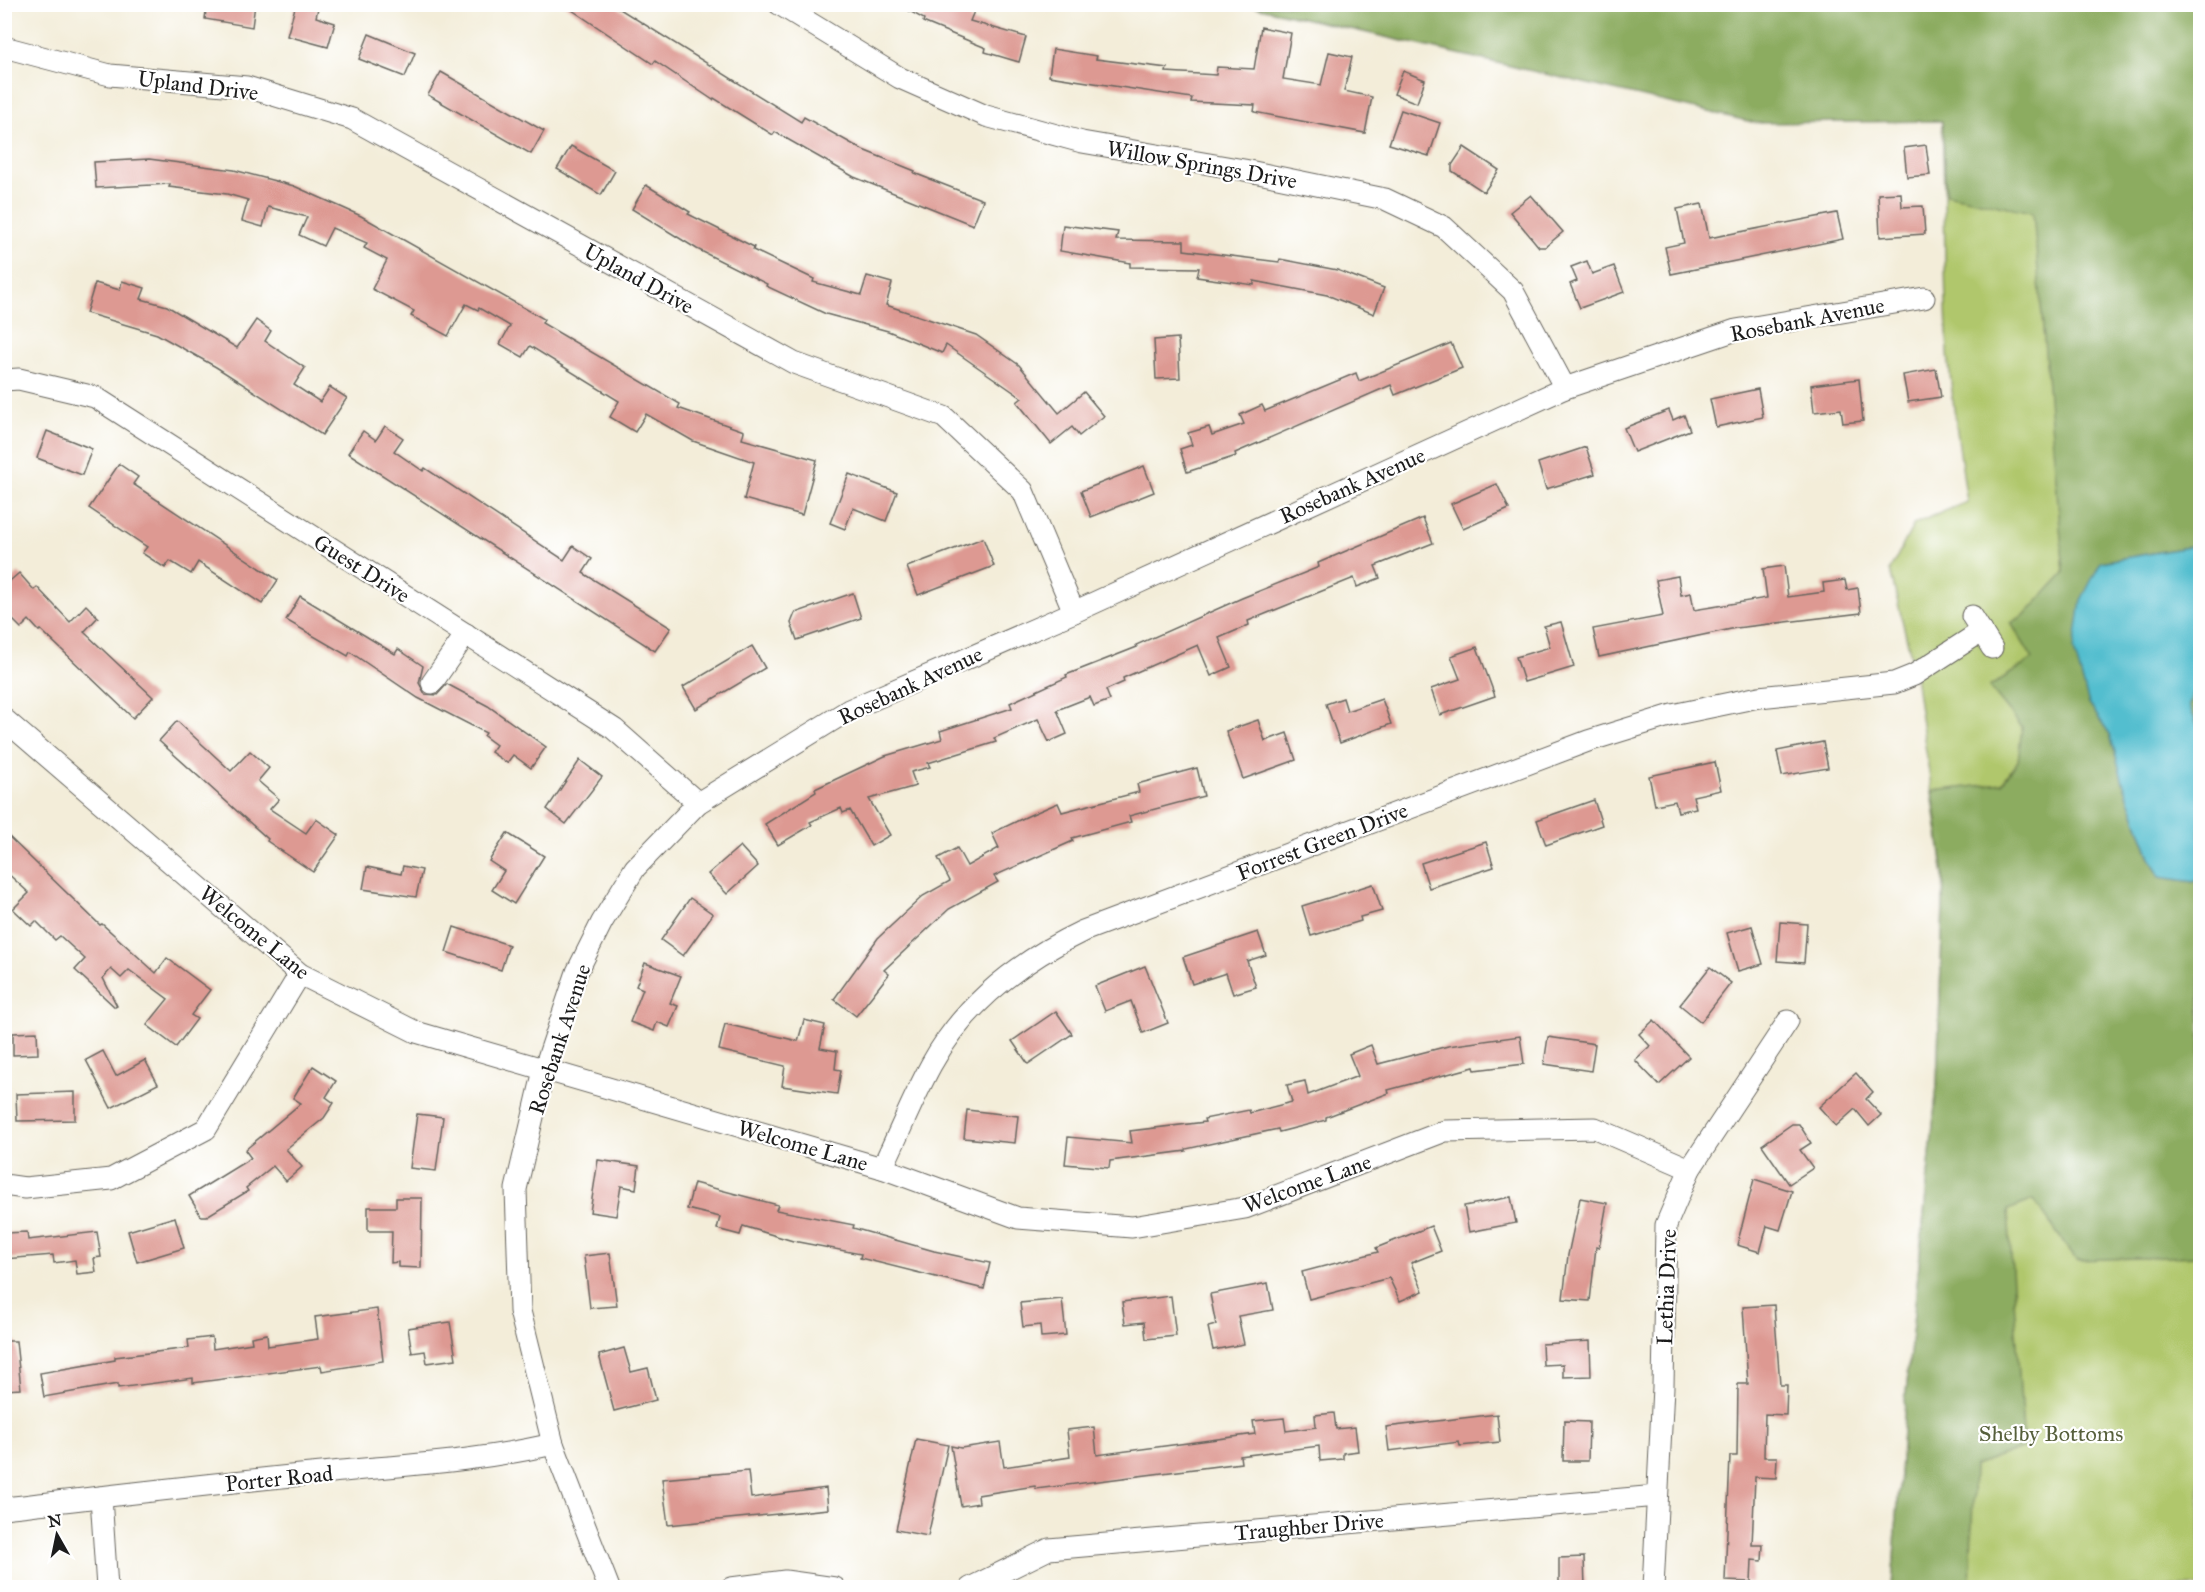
<svg xmlns="http://www.w3.org/2000/svg" width="2205" height="1592" font-family="'IM FELL Great Primer',serif">
	<style>
		.green { fill: #b0c76c; stroke: #667244; stroke-width: 1.5 }
		.forest { fill: #8cac60; stroke: #54643e; stroke-width: 1.5 }
		.water { fill: #53becf; stroke: #386d76; stroke-width: 1.5 }
		.building { fill: #dd9992 }
		.lines { fill: none; stroke-linecap: round; stroke-linejoin: round }
		.minor-casing { stroke: #67655e; stroke-width: 23 }
		.minor { stroke: #fff; stroke-width: 21 }
		.labels { text-anchor: middle; stroke-width: 4.5; stroke-linejoin: round; paint-order: stroke }
		.street-label { font-size: 22px; fill: #1c1c1c; stroke: #fff }
		.park-label { font-size: 22px; fill: #57603c; stroke: #fff }
	</style>
	<rect width="100%" height="100%" fill="#fff"/>
	<filter id="ink" filterUnits="userSpaceOnUse"><feTurbulence type="fractalNoise" baseFrequency=".0167" numOctaves="2"/><feDisplacementMap in="SourceGraphic" scale="12" xChannelSelector="R" yChannelSelector="G"/><feConvolveMatrix kernelMatrix="1 2 1 2 8 2 1 2 1" color-interpolation-filters="sRGB"/></filter>
	<filter id="wash" filterUnits="userSpaceOnUse"><feTurbulence type="fractalNoise" baseFrequency=".008" numOctaves="4" result="noise"/><feDisplacementMap in="SourceGraphic" scale="24" xChannelSelector="R" yChannelSelector="G"/><feGaussianBlur stdDeviation="1.35" result="paint"/><feColorMatrix in="noise" values="0 0 0 0 0 0 0 0 0 0 0 0 0 0 0 0 0 1.4 0 .05"/><feComposite in="paint" operator="in"/></filter>
	<g filter="url(#wash)">
		<rect width="100%" height="100%" fill="#f3edd9"/>
		<path class="green" d="M2200,5V1587H1892L1905,1403L1937,1086L1944,876L1914,669L1890,570L1914,524L1967,502C1960,452 1952,402 1948,352C1943,269 1946,187 1941,105Z"/>
		<g class="forest">
			<path d="M1247,5H2200V545L2101,562L2089,704L2110,734L2123,782L2150,858L2160,877L2194,882L2200,878V1256L2076,1260L2034,1200L2008,1210L2024,1448L1974,1466L1970,1587H1892L1905,1403L1937,1086L1944,876L1933,791L2002,783L2018,761L2022,727L1989,687L2033,659L2011,623L2026,614L2064,573L2033,212L1946,194L1942,121L1756,123Z"/>
			<path d="M2200,665V732L2189,705Z"/>
		</g>
		<path class="water" d="M2200,545V665L2189,705L2200,732V878L2194,882L2160,877L2150,857L2123,782L2110,734L2089,704L2074,650L2081,600L2101,562Z"/>
		<g id="blocks">
			<g class="building">
				<path d="M207,4H255L252,27L205,19Z"/>
				<path d="M296,4L318,8L316,17L335,23L328,47L287,36Z"/>
				<path d="M563,4H612L801,122L804,117L863,150L915,171L914,173L983,200L973,225L854,177L775,132L773,135L714,98L713,100L655,61L653,64Z"/>
				<path d="M897,4H977L970,21L1026,37L1019,62L985,52L986,48L923,22L924,19Z"/>
				<path d="M1261,27L1291,33L1283,79L1321,85L1329,52L1352,57L1344,91L1372,97L1365,133L1254,112L1255,105L1191,102L1192,98L1049,76L1053,49L1097,56L1096,59L1167,68L1166,72L1216,75L1217,67L1254,69Z"/>
				<path d="M369,34L415,53L405,77L359,59Z"/>
				<path d="M1403,71L1425,80L1417,103L1394,94Z"/>
				<path d="M441,72L544,131L531,154L428,95Z"/>
				<path d="M1401,110L1440,123L1429,156L1389,144Z"/>
				<path d="M1926,145L1930,175L1907,177L1904,148Z"/>
				<path d="M571,146L615,171L601,195L557,169Z"/>
				<path d="M1464,147L1499,170L1484,192L1452,171V165Z"/>
				<path d="M149,159L234,170L294,186L361,216L544,319L542,323L680,404L678,408L744,431L742,439L817,460L802,515L744,499L754,462L693,441L646,414L635,432L610,417L619,401L530,346L523,357L500,344L510,326L479,308L478,310L466,304L448,336L411,316L414,311L372,289L387,260L364,248L367,243L332,228L323,246L299,235L307,217L268,207L263,227L242,221L248,200L227,194L169,187L170,184L96,188L94,162Z"/>
				<path d="M646,185L690,212L688,214L754,247L753,250L814,279L813,282L861,295L867,276L892,283L886,305L976,335L1019,365L1059,413L1084,392L1104,416L1079,436L1072,427L1051,444L1017,402L1022,398L946,345L942,353L888,331L826,314L766,286L767,284L697,249L632,209Z"/>
				<path d="M1901,193L1902,207L1923,206L1925,234L1880,237L1878,194Z"/>
				<path d="M1531,195L1563,232L1545,247H1539L1510,212Z"/>
				<path d="M1702,204L1709,238L1837,213L1843,239L1671,274L1665,247L1684,243L1677,209Z"/>
				<path d="M1063,225L1118,232L1116,240L1184,241V250L1279,262L1280,259L1337,270L1384,288L1374,314L1327,295L1254,281V285L1197,277L1199,268L1130,267V263L1060,251Z"/>
				<path d="M1587,261L1592,274L1614,266L1624,292L1580,308L1570,284L1577,281L1571,267Z"/>
				<path d="M122,281L145,288L141,299L167,306L237,348L256,320L271,331L265,341L305,368L294,385L320,402L330,387L347,398L322,435L216,367L157,334L86,313L95,283L120,290Z"/>
				<path d="M1178,338L1180,378L1156,379L1154,340Z"/>
				<path d="M1451,343L1462,368L1395,395L1391,385L1235,453L1236,456L1187,472L1180,449L1192,445L1188,433L1209,427L1212,435L1244,424L1240,415L1262,405L1265,411L1356,373L1359,381Z"/>
				<path d="M1936,369L1941,397L1908,402L1903,375Z"/>
				<path d="M1859,379L1863,421L1843,423L1841,409L1814,412L1811,385Z"/>
				<path d="M1758,389L1763,417L1716,427L1710,399Z"/>
				<path d="M1669,410L1673,420L1684,415L1690,430L1634,452L1624,428Z"/>
				<path d="M385,426L403,438L394,451L423,471L425,468L564,560L573,546L592,559L583,573L671,628L655,651L348,453L363,431L376,440Z"/>
				<path d="M47,431L92,449L82,475L37,458Z"/>
				<path d="M1586,447L1595,474L1546,489L1538,463Z"/>
				<path d="M119,464L138,477L133,484L278,580L262,604L198,562L191,574L170,561L165,568L142,553L147,547L89,508Z"/>
				<path d="M1144,466L1154,492L1091,517L1081,491Z"/>
				<path d="M849,474L897,492L886,521L853,508L845,529L830,523Z"/>
				<path d="M1497,484L1509,509L1463,529L1451,504Z"/>
				<path d="M1423,518L1433,543L1375,566L1380,578L1357,587L1354,578L1248,621L1249,625L1219,638L1231,667L1211,676L1198,645L1123,678L1124,682L1106,690L1110,700L1094,706L1090,697L1057,710L1067,734L1049,742L1038,719L994,738L996,742L928,763L930,767L911,772L916,786L869,799L890,835L871,846L850,810L843,813L841,808L810,822L812,825L778,845L765,824L816,792L815,789L885,756L942,739L940,731L1012,708L1010,703L1067,677L1066,675L1137,647L1136,645L1242,598L1319,567L1318,563Z"/>
				<path d="M983,538L994,566L918,595L907,567Z"/>
				<path d="M1784,566L1788,597L1824,592L1823,583L1845,580L1847,590L1858,588L1861,613L1736,628L1599,657L1593,629L1663,616L1656,580L1678,576L1681,595L1691,593L1694,610L1767,598L1763,569Z"/>
				<path d="M19,573L34,590L37,587L70,622L86,605L98,617L84,632L153,697L133,718L41,630L39,631L29,620L21,628L4,611V586Z"/>
				<path d="M853,593L861,618L797,640L791,623L795,613Z"/>
				<path d="M300,596L395,654L398,649L423,666L419,683L425,694L437,695L447,684L488,706L546,747L531,768L513,755L507,763L491,752L496,745L484,736L486,733L418,698L350,652L348,656L286,620Z"/>
				<path d="M1561,622L1574,667L1524,682L1516,657L1550,647L1544,626Z"/>
				<path d="M752,646L765,668L696,709L683,687Z"/>
				<path d="M1477,647L1495,696L1440,715L1431,689L1460,679L1451,656Z"/>
				<path d="M1343,698L1347,711L1382,699L1391,724L1340,743L1326,704Z"/>
				<path d="M1258,720L1265,741L1287,733L1296,760L1243,779L1226,731Z"/>
				<path d="M177,721L231,771L250,751L269,768L258,781L279,799L270,809L306,833L316,819L339,835L313,872L267,841L268,839L159,741Z"/>
				<path d="M1823,742L1828,768L1782,776L1777,751Z"/>
				<path d="M580,760L602,777L566,824L547,809Z"/>
				<path d="M1715,762L1721,790L1693,796L1696,808L1678,812L1675,801L1655,805L1649,776Z"/>
				<path d="M1197,768L1204,796L1129,816L1131,822L1072,838L1073,841L994,876L998,882L949,909L884,970L889,974L856,1016L834,999L878,938L923,896L950,881L938,858L957,848L967,866L999,848L992,833L1030,815L1058,803L1062,812L1139,792L1137,784Z"/>
				<path d="M1594,800L1602,825L1546,845L1537,820Z"/>
				<path d="M4,832L100,925L102,924L156,973L167,958L210,990L191,1015L197,1019L176,1047L147,1025L168,999L129,970L121,978L111,969L103,978L117,1006L115,1007L75,970L85,959L60,936L55,940L36,921L31,926L13,909L29,893L4,870Z"/>
				<path d="M507,833L544,856L514,904L492,890L504,871L489,861Z"/>
				<path d="M1486,842L1494,867L1429,888L1421,863Z"/>
				<path d="M740,846L758,866L727,894L708,874Z"/>
				<path d="M403,866L422,870L416,897L363,889L367,867L401,874Z"/>
				<path d="M1373,884L1382,911L1360,917L1361,921L1311,936L1302,906Z"/>
				<path d="M690,898L713,914L683,956L661,940Z"/>
				<path d="M1780,922L1807,924L1804,963L1777,961Z"/>
				<path d="M1752,926L1763,964L1738,971L1727,933Z"/>
				<path d="M454,927L509,945L501,970L446,952Z"/>
				<path d="M1258,932L1266,955L1247,961L1256,987L1233,994L1226,973L1192,984L1183,957Z"/>
				<path d="M645,963L681,976L670,1003L678,1006L669,1027L657,1022L654,1031L630,1022L643,989L636,986Z"/>
				<path d="M1145,966L1168,1023L1143,1033L1131,1001L1105,1011L1095,986Z"/>
				<path d="M1710,967L1731,983L1701,1022L1680,1005Z"/>
				<path d="M1056,1011L1072,1034L1028,1064L1012,1041Z"/>
				<path d="M804,1020L825,1025L820,1048L837,1051L835,1069L841,1070L837,1094L782,1086L785,1066L719,1050L725,1024L798,1041Z"/>
				<path d="M1654,1020L1689,1057L1659,1085L1635,1060L1650,1046L1639,1034Z"/>
				<path d="M37,1032L38,1054L13,1055V1033Z"/>
				<path d="M1520,1036L1524,1064L1475,1070L1474,1067L1388,1090L1389,1093L1326,1117V1120L1279,1132L1278,1129L1186,1149V1151L1110,1161L1109,1168L1065,1164L1068,1137L1132,1143L1130,1131L1205,1122L1204,1119L1249,1110L1250,1113L1292,1102L1287,1085L1305,1081L1308,1095L1358,1076L1349,1054L1371,1045L1378,1064L1448,1046Z"/>
				<path d="M1548,1037L1595,1044L1591,1071L1544,1064Z"/>
				<path d="M103,1051L116,1076L145,1060L158,1084L111,1108L86,1060Z"/>
				<path d="M313,1066L336,1081L326,1097L334,1103L324,1118L286,1149L302,1167L286,1181L273,1166L246,1188L248,1191L207,1216H201L189,1196L251,1158L245,1150L301,1103L293,1098Z"/>
				<path d="M1856,1073L1873,1092L1866,1099L1881,1115L1869,1126L1855,1109L1836,1126L1819,1107Z"/>
				<path d="M75,1092V1120L17,1121L16,1094Z"/>
				<path d="M967,1110L1018,1116L1015,1143L964,1138Z"/>
				<path d="M417,1114L443,1117L436,1171L410,1168Z"/>
				<path d="M1792,1124H1799L1811,1143L1800,1150L1813,1168L1789,1184L1762,1145Z"/>
				<path d="M598,1160L639,1166L636,1189L621,1186L616,1216L590,1212Z"/>
				<path d="M1754,1179L1792,1191L1780,1230L1767,1226L1760,1252L1737,1245Z"/>
				<path d="M694,1183L778,1205L776,1210L854,1225L853,1228L934,1251L990,1263L984,1289L860,1258L861,1254L793,1241L743,1226L740,1235L717,1229L720,1217L687,1209Z"/>
				<path d="M1511,1197L1516,1223L1469,1232L1464,1206Z"/>
				<path d="M396,1198H422L421,1268L398,1267V1262L391,1263L392,1231H368V1207H396Z"/>
				<path d="M1580,1198L1607,1203L1599,1248L1596,1247L1590,1301L1563,1299L1568,1255Z"/>
				<path d="M175,1217L184,1248L137,1262L128,1231Z"/>
				<path d="M1431,1226L1441,1251L1411,1263L1423,1291L1400,1301L1389,1278L1309,1299L1302,1272L1378,1252L1376,1248Z"/>
				<path d="M27,1232L28,1240L97,1232L101,1257L94,1258L96,1272L77,1274L75,1260L54,1263L53,1255L4,1259V1233Z"/>
				<path d="M610,1253L617,1306L590,1308L584,1256Z"/>
				<path d="M1268,1283L1273,1310L1238,1316L1244,1344L1213,1350L1208,1327L1216,1325L1210,1294Z"/>
				<path d="M1171,1296L1176,1336L1146,1339L1144,1322L1125,1324L1122,1302Z"/>
				<path d="M1062,1299L1066,1335L1041,1337L1040,1325L1023,1327L1020,1303Z"/>
				<path d="M1774,1305L1780,1385H1787L1786,1415L1765,1414L1764,1457H1777L1776,1478L1755,1477L1752,1545H1763L1762,1561L1752,1560L1751,1582L1725,1581L1730,1456H1737L1738,1384H1748L1743,1307Z"/>
				<path d="M377,1309L383,1361L322,1371L321,1366L193,1383V1378L118,1388V1384L44,1397L40,1373L115,1360V1357L189,1348L188,1340L212,1337L213,1349L252,1343L251,1337L267,1334L268,1346L318,1339L315,1317Z"/>
				<path d="M450,1322L456,1359L427,1363L425,1351L412,1353L408,1328Z"/>
				<path d="M4,1341H16L21,1389L4,1390Z"/>
				<path d="M1590,1341L1591,1376L1563,1377V1364L1543,1365L1542,1344Z"/>
				<path d="M624,1348L631,1372L648,1368L656,1400L614,1411L599,1355Z"/>
				<path d="M1334,1413L1336,1429L1355,1427L1358,1451L1343,1453V1459L1320,1461L1319,1446L1240,1456L1241,1463L1036,1489L1035,1486L978,1495L979,1503L961,1506L951,1446L961,1448L1000,1442L1004,1467L1070,1457L1067,1430L1094,1427L1097,1455L1255,1434L1253,1421L1284,1418L1286,1431L1316,1427L1315,1415Z"/>
				<path d="M1497,1414L1500,1442L1460,1446L1459,1442L1389,1451L1386,1427Z"/>
				<path d="M1564,1421L1589,1422L1588,1461H1563Z"/>
				<path d="M916,1439L948,1445L928,1536L896,1530Z"/>
				<path d="M748,1471L751,1498L826,1488L828,1509L668,1525L662,1479Z"/>
				<path d="M1584,1557L1585,1587H1559V1558Z"/>
			</g>
		</g>
	</g>
	<g filter="url(#ink)">
		<use href="#blocks" fill-opacity="0" stroke="#67655e" stroke-width="1.5"/>
		<g class="lines">
			<g class="minor-casing">
				<g id="minor">
					<path d="M779,4L900,78L986,116L1082,142L1244,170L1385,199L1444,227L1513,291L1565,388"/>
					<path d="M4,47L110,75L247,87L352,119L794,363L944,417L1023,491L1074,612"/>
					<path d="M4,380L19,379L95,397L614,729L698,803"/>
					<path d="M1972,616L1992,648"/>
					<path d="M432,683L466,634"/>
					<path d="M4,719L300,974L416,1032L882,1168L1018,1218L1132,1227L1245,1208L1445,1131L1595,1128L1690,1169"/>
					<path d="M882,1168C899,1134 913,1098 931,1065C965,1003 1020,961 1083,931L1588,741L1672,715L1759,697L1894,683L1914,675L1982,631"/>
					<path d="M4,1185L25,1188L111,1179L206,1129L300,974"/>
					<path d="M101,1497L107,1588"/>
					<path d="M4,1508C110,1496 216,1483 322,1473C400,1465 476,1462 553,1444"/>
					<path d="M609,1588L553,1444L520,1311L516,1189L544,1070L577,972L602,922L635,868L698,803L849,710L1074,612L1565,388L1736,330L1924,298"/>
					<path d="M731,1588L785,1581L835,1588"/>
					<path d="M970,1588L1049,1549L1657,1496"/>
					<path d="M1653,1588L1663,1387L1666,1225L1690,1169L1788,1021"/>
				</g>
			</g>
			<use href="#minor" class="minor"/>
		</g>
	</g>
	<g class="labels">
		<g class="street-label">
			<text transform="translate(198 85) rotate(7)" y="8">Upland Drive</text>
			<text transform="translate(1202 164) rotate(10)" y="8">Willow Springs Drive</text>
			<text transform="translate(639 278) rotate(29)" y="8">Upland Drive</text>
			<text transform="translate(1807 319) rotate(-11)" y="8">Rosebank Avenue</text>
			<text transform="translate(1352 485) rotate(-24)" y="8">Rosebank Avenue</text>
			<text transform="translate(362 568) rotate(32)" y="8">Guest Drive</text>
			<text transform="translate(910 685) rotate(-25)" y="8">Rosebank Avenue</text>
			<text transform="translate(1322 841) rotate(-21)" y="8">Forrest Green Drive</text>
			<text transform="translate(255 932) rotate(39)" y="8">Welcome Lane</text>
			<text transform="translate(559 1039) rotate(-72)" y="8">Rosebank Avenue</text>
			<text transform="translate(803 1145) rotate(16)" y="8">Welcome Lane</text>
			<text transform="translate(1307 1183) rotate(-20)" y="8">Welcome Lane</text>
			<text transform="translate(1666 1287) rotate(-88)" y="8">Lethia Drive</text>
			<text transform="translate(279 1478) rotate(-6)" y="8">Porter Road</text>
			<text transform="translate(1309 1526) rotate(-5)" y="8">Traughber Drive</text>
		</g>
		<g class="park-label">
			<text x="2051" y="1441">Shelby Bottoms</text>
		</g>
	</g>
	<rect width="2205" height="1592" fill="none" stroke="#fff" stroke-width="24"/>
	<g transform="translate(57 1535) rotate(351)" stroke="#ffffff" stroke-width="4.5" paint-order="stroke">
	<path d="M0-4.5L10 22L0 15L-10 22Z" fill="#1c1c1c"/>
	<text y="-9" font-size="16" font-weight="bold" text-anchor="middle" fill="#1c1c1c">N</text>
	</g>
</svg>
